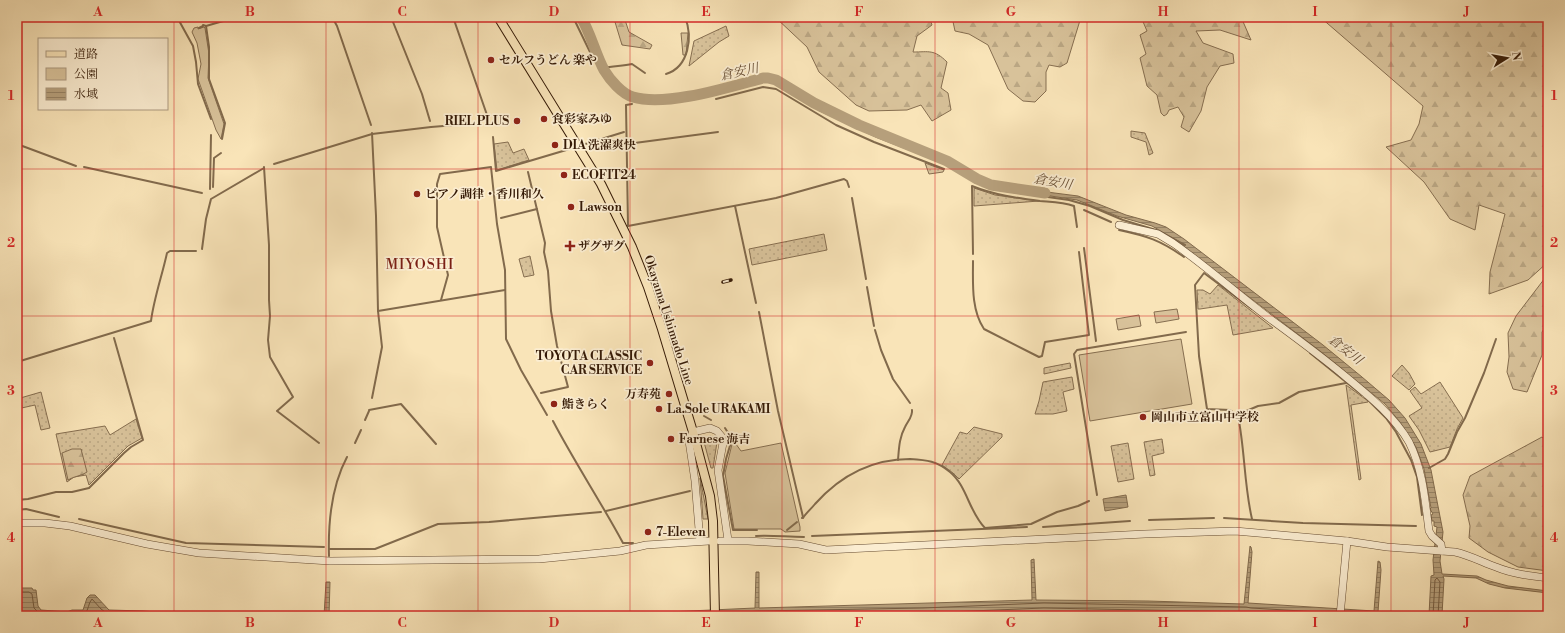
<svg xmlns="http://www.w3.org/2000/svg" width="1565" height="633" font-family="'Libre Bodoni','Noto Serif JP',serif">
	<style>
		.grass { fill: url(#grass-dots); stroke: #866e50; fill-rule: evenodd }
		.forest { fill: url(#forest-firs); stroke: #866e50 }
		.park { fill: #d8c29a; stroke: #866e50 }
		.water { fill: url(#water-rules); stroke: #826a4c }
		.lines { fill: none; stroke-linecap: round; stroke-linejoin: round }
		.shore { stroke: #765c40; stroke-width: 1 }
		.stream { stroke: #826a4c; stroke-width: 2 }
		.river { stroke: #b69f7b; stroke-width: 11 }
		.minor-casing { stroke: #664c32; stroke-width: 8 }
		.major-casing { stroke: #351a06; stroke-width: 10 }
		.minor { stroke: #fbedd1; stroke-width: 7 }
		.major { stroke: #f9e4b8; stroke-width: 8 }
		.rail-casing { stroke: #351a06; stroke-width: 3.5 }
		.rail { stroke: #fbedd1; stroke-width: 2; stroke-dasharray: 6; stroke-linecap: butt }
		.grid { fill: none; stroke: #d62828; stroke-width: 1; stroke-opacity: 0.55 }
		.poi-dot { fill: #8f2418; stroke: #fbedd1; stroke-width: 1.5 }
		.labels { text-anchor: middle; stroke-width: 3.5; stroke-linejoin: round; paint-order: stroke }
		.poi-label { font-size: 12px; font-weight: bold; fill: #351a06; stroke: #fbedd1; text-anchor: start }
		.street-label { font-size: 12px; fill: #351a06; stroke: #fbedd1 }
		.water-label { font-size: 13px; font-style: italic; fill: #694f35; stroke: #fbedd1 }
		.quarter-label { font-size: 14px; letter-spacing: 1px; fill: #7a1f14; stroke: #fbedd1 }
		.neatline { fill: none; stroke: #d62828; stroke-width: 1.5 }
		.grid-label { font-size: 13px; text-anchor: middle; font-weight: bold; fill: #d62828 }
	</style>
	<defs>
		<pattern id="grass-dots" width="8" height="8" patternUnits="userSpaceOnUse"><rect width="8" height="8" fill="#d8c29a"/><path d="M2 2h.1M6 6h.1" fill="none" stroke="#baa683" stroke-width="1.8" stroke-linecap="round"/></pattern>
		<pattern id="forest-firs" width="22" height="20" patternUnits="userSpaceOnUse"><rect width="22" height="20" fill="#d8c29a"/><path d="M5 1l3.5 6h-7zM16 11l3.5 6h-7z" fill="#baa683"/></pattern>
		<pattern id="water-rules" width="6" height="5" patternUnits="userSpaceOnUse"><rect width="6" height="5" fill="#b69f7b"/><path d="M0 2.5h6" fill="none" stroke="#958163"/></pattern>
	</defs>
	<rect width="100%" height="100%" fill="#f9e4b8"/>
	<filter id="stains"><feTurbulence type="fractalNoise" baseFrequency=".005" numOctaves="4"/><feColorMatrix values="0 0 0 0 .2 0 0 0 0 .09 0 0 0 0 .02 0 0 0 .5 -.17"/></filter>
	<radialGradient id="worn" r=".72"><stop offset=".6" stop-color="#630" stop-opacity="0"/><stop offset="1" stop-color="#630" stop-opacity=".3"/></radialGradient>
	<g class="grass">
		<path d="M726,26L729,36L719,42L689,66L694,41Z"/>
		<path d="M1131,131L1145,133L1153,153L1149,155L1146,142L1131,137Z"/>
		<path d="M508,142L513,153L524,149L529,160L497,170L494,144Z"/>
		<path d="M925,163L944,170L943,172L929,174Z"/>
		<path d="M974,188L995,195L1039,201L974,206Z"/>
		<path d="M824,234L827,250L752,265L749,249Z"/>
		<path d="M530,256L534,275L524,277L519,259Z"/>
		<path d="M1218,285L1273,328L1233,335L1227,305L1200,309H1198L1197,290H1203L1210,294Z"/>
		<path d="M1070,363L1071,368L1044,374V368Z"/>
		<path d="M1402,365L1409,373L1415,384L1409,390L1392,376Z"/>
		<path d="M1072,377L1074,389L1063,392L1067,411L1053,414H1035L1039,401L1043,382Z"/>
		<path d="M1440,382L1463,418L1457,429L1450,447L1430,452L1419,430L1409,416L1422,408L1410,391L1415,387L1421,394Z"/>
		<path d="M1346,385L1368,401V402L1351,405L1361,479L1359,480Z"/>
		<path d="M41,392L50,428L41,430L35,405L17,409V399Z"/>
		<path d="M136,419L142,438L128,446L89,485L86,475L74,477L67,482L56,434L105,426L110,435ZM81,449L84,474L74,476L68,480Z"/>
		<path d="M974,427L1002,434V437L959,479L953,473L942,465L960,432L967,434Z"/>
		<path d="M710,436L716,438L717,442L713,468H711L704,442L708,437Z"/>
		<path d="M1162,439L1164,453L1152,456L1155,475L1150,476L1144,442Z"/>
		<path d="M1128,443L1134,479L1118,482L1111,446Z"/>
		<path d="M700,478L708,519H703Z"/>
	</g>
	<g class="forest">
		<path d="M597,17H624L629,32L652,45L650,49L622,45L615,22L609,17L599,19Z"/>
		<path d="M775,17H929L932,25L917,36L913,52C929,52 934,49 947,62L941,88L948,93L951,110L932,121L921,105L907,110L869,111L856,105L819,72L807,47Z"/>
		<path d="M952,17H1081L1067,63L1060,67L1049,65L1046,72V91L1035,102L1023,101L1008,89L988,45L969,34L955,31Z"/>
		<path d="M1141,17H1241L1251,40L1220,30L1196,31L1203,43L1233,54L1234,63L1220,66L1207,87L1201,111L1189,132L1181,127L1184,117L1178,107L1169,110L1167,114L1164,116L1161,113L1157,95L1147,86L1140,58L1146,54L1140,35L1147,31Z"/>
		<path d="M1320,17H1548V190L1543,196L1548,204V236L1546,243L1548,248V262L1528,280L1489,294L1490,272L1505,214L1479,205L1475,230L1450,219L1424,182L1386,147L1411,140L1419,124L1423,106Z"/>
		<path d="M681,33H688L686,55H683Z"/>
		<path d="M1548,274V323L1542,332V355L1527,392L1513,389L1507,372L1509,357L1508,333L1516,316Z"/>
		<path d="M1542,437L1548,443V571L1518,567L1488,552L1469,538L1470,526L1463,495L1470,476Z"/>
		<path d="M72,449H81L87,472C82,476 74,476 68,480L62,453Z"/>
	</g>
	<g class="park">
		<path d="M198,27V29L204,27L205,28L209,54L208,78L224,124L221,139L216,130L198,79L201,64L197,43L192,32L194,28Z"/>
		<path d="M1177,309L1179,319L1156,323L1154,312Z"/>
		<path d="M1139,315L1141,326L1118,330L1116,319Z"/>
		<path d="M1181,339L1192,404L1090,421L1079,355Z"/>
		<path d="M733,440L741,451L781,443L800,527V531L785,532L781,529H734L725,473Z"/>
	</g>
	<g class="water">
		<path d="M1031,190L1078,196L1126,215L1155,223L1166,227L1184,239L1323,345L1362,377L1389,400L1405,418L1421,444L1431,470L1443,532L1440,561L1442,574L1477,576L1486,580L1508,586L1548,591V593L1505,588L1489,584L1476,578L1443,576L1444,579L1442,615L1447,616H580L755,608L756,572H759V608L1032,600L1031,560L1034,559L1036,600L1148,601L1244,604L1250,546L1251,547L1252,552L1248,603L1374,611L1378,561L1380,562L1381,570L1378,612L1429,615L1431,576L1434,575L1433,560L1437,527L1434,526V521H1432L1431,515L1433,514L1430,509L1431,508L1424,469L1416,447L1400,422L1385,404L1320,351L1186,249L1180,242L1152,226L1117,216L1077,200L1031,193Z"/>
		<path d="M1126,495L1128,507L1105,511L1103,499Z"/>
		<path d="M326,582H330L329,616H324Z"/>
		<path d="M17,588H32L33,590H36L38,606L41,610L67,612L72,610H83L87,598L90,595H95L109,610L143,611L207,616H17Z"/>
	</g>
	<g class="lines">
		<g class="shore">
			<path d="M17,592H29L32,594L34,608L40,614C51,614 62,616 72,614C76,613 82,616 85,613C89,610 88,603 92,599L101,609L108,614L157,616"/>
			<path d="M720,614L758,611L923,608L1044,603L1246,607L1251,608L1336,613"/>
			<path d="M782,616L923,613L1044,608L1246,612L1301,616"/>
			<path d="M1004,616L1044,614L1161,616"/>
			<path d="M1433,616L1435,580L1437,578L1440,582L1438,616"/>
		</g>
		<g class="stream">
			<path d="M177,17L193,46L196,62L198,84L211,119"/>
			<path d="M199,17L201,21"/>
			<path d="M332,17L337,26L371,125"/>
			<path d="M391,17L422,94L430,121"/>
			<path d="M453,17L487,115"/>
			<path d="M573,17L590,52"/>
			<path d="M203,25L206,26L209,47V79L225,123L222,139"/>
			<path d="M206,26L237,17"/>
			<path d="M199,28L203,26"/>
			<path d="M594,51L596,50"/>
			<path d="M604,68C612,66 622,66 632,64L645,73"/>
			<path d="M666,74C689,67 693,37 685,17"/>
			<path d="M716,99L763,87L776,89L836,125L874,142L944,169"/>
			<path d="M647,100V103L673,101L692,98L719,93L762,82L773,81L819,110L877,137L944,163L984,186L999,190L1069,200L1090,206L1123,220L1156,230L1185,245"/>
			<path d="M632,104L626,105L628,226L776,198L844,179L847,181L849,187"/>
			<path d="M372,133L376,216L378,311L382,347L372,398"/>
			<path d="M493,137L496,171L573,148"/>
			<path d="M17,144L76,166"/>
			<path d="M627,144L718,132"/>
			<path d="M582,145L624,132"/>
			<path d="M274,164L372,134L431,127L468,124"/>
			<path d="M84,167L202,193"/>
			<path d="M264,167L269,245V300L270,316L268,340L270,357L293,397L277,411L319,443"/>
			<path d="M528,172L545,243L544,252L548,271L551,311L557,346L568,387L541,393"/>
			<path d="M213,187L214,158L221,153"/>
			<path d="M210,189L211,135"/>
			<path d="M852,198L866,279"/>
			<path d="M735,206L756,303"/>
			<path d="M1084,210L1111,222"/>
			<path d="M501,218L537,209"/>
			<path d="M1119,230C1147,236 1160,240 1184,257"/>
			<path d="M1084,248L1096,341"/>
			<path d="M202,249L206,219L211,199L264,168"/>
			<path d="M973,254L972,186C994,195 1017,198 1040,201C1052,202 1063,202 1074,206L1077,227"/>
			<path d="M973,261C973,283 971,310 984,329L1039,357L1042,356L1045,342L1089,335L1079,252"/>
			<path d="M867,287L874,326"/>
			<path d="M441,300L448,275L437,227V184L440,174L491,167L497,224L505,270L506,339L521,370L547,415"/>
			<path d="M1252,309L1204,273L1195,285L1199,356L1207,409L1230,410L1238,416C1245,450 1244,485 1252,519"/>
			<path d="M378,311L505,290"/>
			<path d="M759,312L778,411L803,517L802,518"/>
			<path d="M875,330L881,350L893,379L910,403"/>
			<path d="M1310,353L1362,395"/>
			<path d="M17,362L151,321C154,298 162,276 167,253L170,251H196"/>
			<path d="M1366,398L1386,418L1396,432L1411,460L1417,477L1422,515"/>
			<path d="M369,410L401,404L436,444"/>
			<path d="M1237,415L1258,406L1279,403L1299,392L1346,383"/>
			<path d="M704,416L711,420"/>
			<path d="M365,420L369,411"/>
			<path d="M553,421C575,463 601,502 623,543H633"/>
			<path d="M725,428L732,439L726,459L723,476L733,530H757"/>
			<path d="M355,443L361,430"/>
			<path d="M898,460C899,449 899,438 905,427C908,421 913,416 912,410"/>
			<path d="M1429,468L1445,459L1448,454L1457,432L1465,418L1484,373L1496,339"/>
			<path d="M1097,495L1074,354L1077,350L1186,332"/>
			<path d="M17,500L28,499L56,492H72L89,488L124,453L131,447L143,440L114,338"/>
			<path d="M17,510L26,509L59,517"/>
			<path d="M606,511L690,491"/>
			<path d="M803,518C806,513 811,509 815,504C840,476 872,459 910,459C927,460 937,461 950,472C967,486 969,512 985,528L1031,524L1057,512L1078,506L1089,501"/>
			<path d="M1224,518L1303,523L1416,526"/>
			<path d="M79,519L186,543L324,547"/>
			<path d="M1149,520L1214,518"/>
			<path d="M1043,527L1130,521"/>
			<path d="M787,530L797,522"/>
			<path d="M756,536C772,535 787,537 804,537"/>
			<path d="M812,536L1027,527"/>
			<path d="M329,549H375L438,524L489,522L601,512"/>
			<path d="M329,556C328,523 331,487 347,457"/>
		</g>
		<path class="river" d="M581,17C591,34 595,53 604,70C610,80 622,94 633,97C666,107 729,87 763,78H768L776,80L814,103L859,125L947,161L977,179L991,185L1045,193"/>
		<g class="minor-casing">
			<g id="minor">
				<path d="M1119,225L1158,234L1173,243C1206,266 1236,293 1269,318C1295,337 1321,356 1346,377C1369,396 1394,416 1409,442C1423,470 1425,500 1429,531L1432,536L1441,544L1442,551"/>
				<path d="M17,523H45L70,526L147,544L199,553L330,561L539,559L620,551L646,545L709,541"/>
				<path d="M700,541L695,481L689,441L693,432L710,428L717,431L722,437L723,443L718,470L728,540"/>
				<path d="M720,541H748L799,544L826,550L1145,534L1235,531L1347,541L1387,547L1455,552C1469,555 1482,562 1496,567C1513,574 1530,576 1548,578"/>
				<path d="M1340,616L1347,541"/>
			</g>
		</g>
		<g class="major-casing">
			<path id="major" d="M498,17L601,184L632,247L648,287L662,329L693,432L710,496L713,521L715,616"/>
		</g>
		<use href="#minor" class="minor"/>
		<use href="#major" class="major"/>
		<g class="rail-casing">
			<path id="rail" d="M723,282L731,280"/>
		</g>
		<use href="#rail" class="rail"/>
	</g>
	<path class="grid" d="M174,17V616M326,17V616M478,17V616M630,17V616M782,17V616M935,17V616M1087,17V616M1239,17V616M1391,17V616M17,169H1548M17,316H1548M17,464H1548"/>
	<g class="poi-dot">
		<circle cx="491" cy="60" r="4"/>
		<circle cx="544" cy="119" r="4"/>
		<circle cx="517" cy="121" r="4"/>
		<circle cx="555" cy="145" r="4"/>
		<circle cx="564" cy="175" r="4"/>
		<circle cx="417" cy="194" r="4"/>
		<circle cx="571" cy="207" r="4"/>
		<path d="M568 240h4v4h4v4h-4v4h-4v-4h-4v-4h4z"/>
		<circle cx="650" cy="363" r="4"/>
		<circle cx="669" cy="394" r="4"/>
		<circle cx="554" cy="404" r="4"/>
		<circle cx="659" cy="409" r="4"/>
		<circle cx="1143" cy="417" r="4"/>
		<circle cx="671" cy="439" r="4"/>
		<circle cx="648" cy="532" r="4"/>
	</g>
	<g class="labels">
		<g class="poi-label">
			<text x="499" y="64">セルフうどん 楽や</text>
			<text x="552" y="123">食彩家みゆ</text>
			<text x="509" y="125" text-anchor="end">RIEL PLUS</text>
			<text x="563" y="149">DIA 洗濯爽快</text>
			<text x="572" y="179">ECOFIT24</text>
			<text x="425" y="198">ピアノ調律・香川和久</text>
			<text x="579" y="211">Lawson</text>
			<text x="578" y="250">ザグザグ</text>
			<text x="642" y="360" text-anchor="end">TOYOTA CLASSIC<tspan x="642" dy="14">CAR SERVICE</tspan></text>
			<text x="661" y="398" text-anchor="end">万寿苑</text>
			<text x="562" y="408">鮨きらく</text>
			<text x="667" y="413">La.Sole URAKAMI</text>
			<text x="1151" y="421">岡山市立富山中学校</text>
			<text x="679" y="443">Farnese 海吉</text>
			<text x="656" y="536">7-Eleven</text>
		</g>
		<g class="street-label">
			<text transform="translate(669 320) rotate(72)" y="4">Okayama Ushimado Line</text>
		</g>
		<g class="water-label">
			<text transform="translate(739 71) rotate(-12)" y="5">倉安川</text>
			<text transform="translate(1053 181) rotate(10)" y="5">倉安川</text>
			<text transform="translate(1346 349) rotate(38)" y="5">倉安川</text>
		</g>
		<g class="quarter-label">
			<text x="420" y="269">MIYOSHI</text>
		</g>
	</g>
	<rect width="1565" height="633" fill="none" stroke="#f9e4b8" stroke-width="44"/>
	<rect x="38" y="38" width="130" height="72" fill="#fbedd1" stroke="#ac9980"/>
	<rect x="46" y="51" width="20" height="6" fill="#f9e4b8" stroke="#ac9980"/>
	<text x="74" y="58" font-size="12" fill="#351a06">道路</text>
	<rect x="46" y="68" width="20" height="12" fill="#d8c29a" stroke="#ac9980"/>
	<text x="74" y="78" font-size="12" fill="#351a06">公園</text>
	<rect x="46" y="88" width="20" height="12" fill="url(#water-rules)" stroke="#ac9980"/>
	<text x="74" y="98" font-size="12" fill="#351a06">水域</text>
	<g transform="translate(1507 58) rotate(79)" stroke="#fbedd1" stroke-width="3" paint-order="stroke">
	<path d="M0-3L7 15L0 10L-7 15Z" fill="#351a06"/>
	<text y="-6" font-size="11" font-weight="bold" text-anchor="middle" fill="#351a06">N</text>
	</g>
	<rect x="22" y="22" width="1521" height="589" class="neatline"/>
	<g class="grid-label">
		<text x="98" y="16">A</text>
		<text x="250" y="16">B</text>
		<text x="402" y="16">C</text>
		<text x="554" y="16">D</text>
		<text x="706" y="16">E</text>
		<text x="859" y="16">F</text>
		<text x="1011" y="16">G</text>
		<text x="1163" y="16">H</text>
		<text x="1315" y="16">I</text>
		<text x="1467" y="16">J</text>
		<text x="11" y="100">1</text>
		<text x="1554" y="100">1</text>
		<text x="11" y="247">2</text>
		<text x="1554" y="247">2</text>
		<text x="11" y="395">3</text>
		<text x="1554" y="395">3</text>
		<text x="11" y="542">4</text>
		<text x="1554" y="542">4</text>
		<text x="98" y="627">A</text>
		<text x="250" y="627">B</text>
		<text x="402" y="627">C</text>
		<text x="554" y="627">D</text>
		<text x="706" y="627">E</text>
		<text x="859" y="627">F</text>
		<text x="1011" y="627">G</text>
		<text x="1163" y="627">H</text>
		<text x="1315" y="627">I</text>
		<text x="1467" y="627">J</text>
	</g>
	<rect width="100%" height="100%" filter="url(#stains)"/>
	<rect width="100%" height="100%" fill="url(#worn)"/>
</svg>
